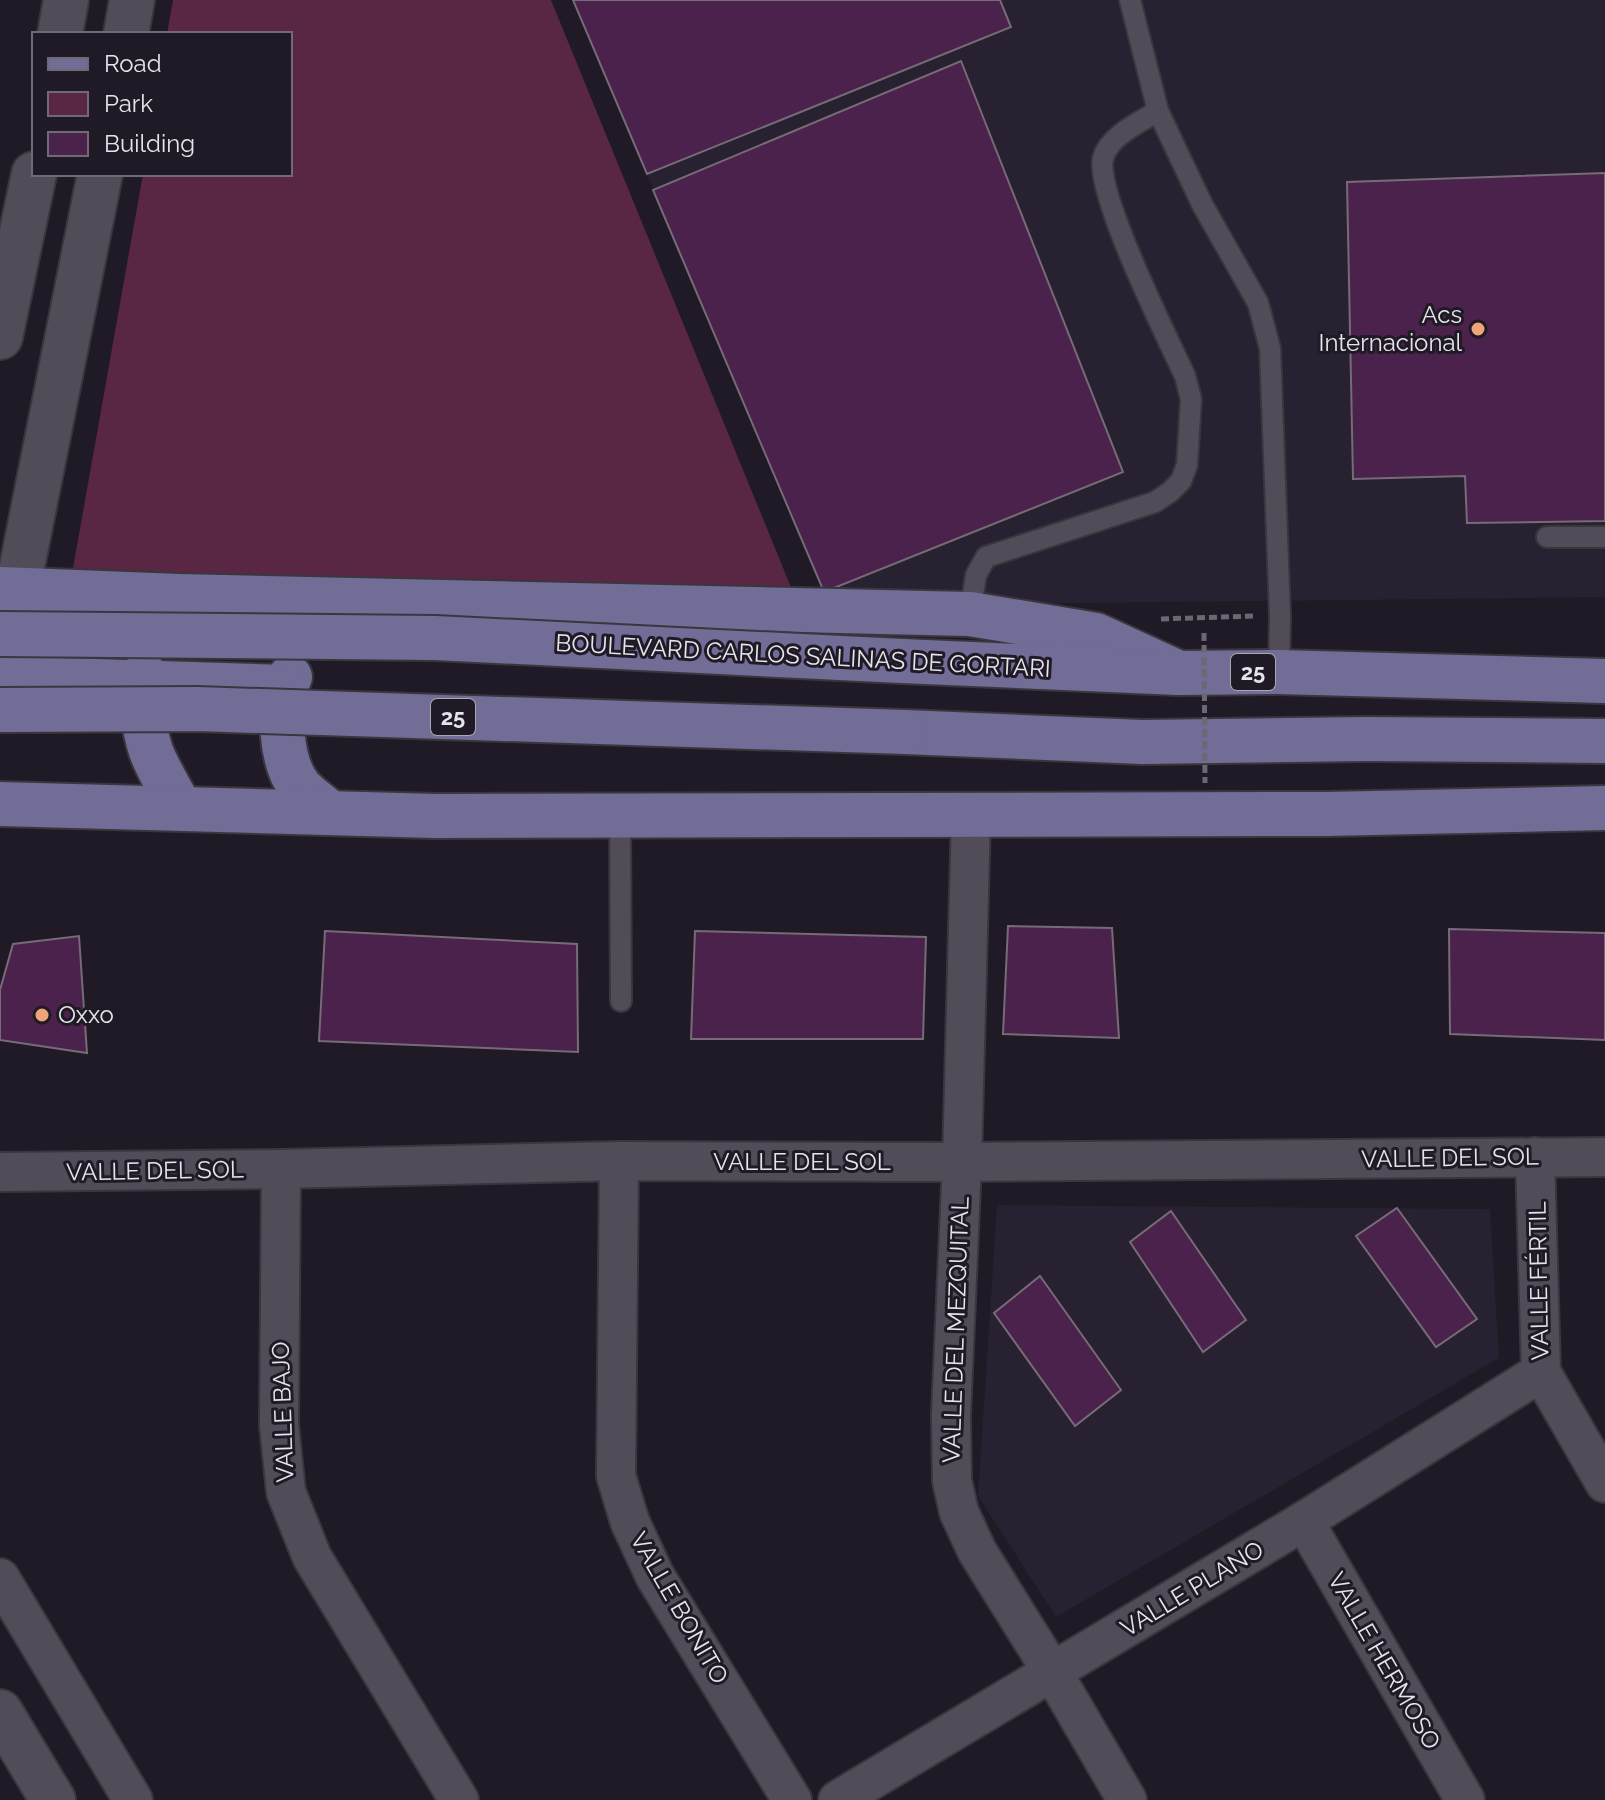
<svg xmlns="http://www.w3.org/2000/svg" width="1605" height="1800" font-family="Raleway,sans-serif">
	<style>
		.built { fill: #282131 }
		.green { fill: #592643 }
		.building { fill: #4a224b; stroke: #766b76; stroke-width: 2 }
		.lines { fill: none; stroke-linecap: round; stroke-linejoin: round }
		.service-casing { stroke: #3a363e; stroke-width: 24 }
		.minor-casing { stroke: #3a363e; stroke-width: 42 }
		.secondary-casing { stroke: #3a363e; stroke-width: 48 }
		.primary-casing { stroke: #3a363e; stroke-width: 48 }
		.path { stroke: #6c6872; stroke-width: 5; stroke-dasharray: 8 4; stroke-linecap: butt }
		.service { stroke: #524c59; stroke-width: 20 }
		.minor { stroke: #524c59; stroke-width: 38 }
		.secondary { stroke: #524c59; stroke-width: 44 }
		.primary { stroke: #716d97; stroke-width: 44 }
		.primary-bridge-casing { stroke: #3a363e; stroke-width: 48; stroke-linecap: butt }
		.path-bridge { stroke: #6c6872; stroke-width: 5; stroke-dasharray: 8 4; stroke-linecap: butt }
		.primary-bridge { stroke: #716d97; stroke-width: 44 }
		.poi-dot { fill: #f0a279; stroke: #1f1a25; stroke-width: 3 }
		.labels { text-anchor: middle; stroke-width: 6; stroke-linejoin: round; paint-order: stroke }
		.shield { fill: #1f1a25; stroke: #aaa7af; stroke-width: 2 }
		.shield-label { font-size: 22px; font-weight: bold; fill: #e6e3ea }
		.poi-label { font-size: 24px; fill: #e6e3ea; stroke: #1f1a25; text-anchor: end }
		.street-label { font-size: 24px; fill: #e6e3ea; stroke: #1f1a25 }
	</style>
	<rect width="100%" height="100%" fill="#1f1a25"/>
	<g class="built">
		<path d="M573,0H1605V597L830,606Z"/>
		<path d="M997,1205L1490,1209L1499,1358L1056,1617L978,1496Z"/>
	</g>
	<path class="green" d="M173,0H551L797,602L70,585L143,174H290V34H167Z"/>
	<g class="building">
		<path d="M573,0H1000L1011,27L647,174Z"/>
		<path d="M961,61L1123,472L824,592L653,190Z"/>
		<path d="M1605,173V521L1467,523L1465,476L1353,479L1347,182Z"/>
		<path d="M1008,926L1112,928L1119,1038L1003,1034Z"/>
		<path d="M1449,929L1605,933V1040L1450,1034Z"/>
		<path d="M325,931L577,944L578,1052L319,1041Z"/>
		<path d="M695,931L926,937L923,1039H691Z"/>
		<path d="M79,936L87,1053L0,1040V990L13,944Z"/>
		<path d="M1397,1208L1477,1319L1436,1347L1356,1236Z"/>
		<path d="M1171,1211L1246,1320L1203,1352L1130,1242Z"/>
		<path d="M1040,1276L1121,1390L1075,1426L994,1313Z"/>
	</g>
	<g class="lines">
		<g class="service-casing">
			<g id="service">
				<path d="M1130,0L1158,111L1202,204L1258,303L1270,348L1280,616L1279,672"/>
				<path d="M1547,537H1605"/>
				<path d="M970,614L976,575L986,557L1155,502L1170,492L1181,481L1187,465L1191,399L1185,376C1167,337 1095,193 1103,158C1109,136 1140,122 1158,111"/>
				<path d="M620,815L621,1001"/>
			</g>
		</g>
		<g class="minor-casing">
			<g id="minor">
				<path d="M971,814L962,1162L951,1415L952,1481L959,1512L977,1551L1053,1673L1127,1800"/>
				<path d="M1535,1157L1541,1372L1605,1483"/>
				<path d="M619,1161L616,1476L630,1522L655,1576L792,1800"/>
				<path d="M281,1169L279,1425L286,1492L312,1557L459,1800"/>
				<path d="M0,1172L281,1169L619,1161L962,1162L1605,1157"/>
				<path d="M1304,1521L1465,1800"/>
				<path d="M0,1578L133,1800"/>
				<path d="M838,1800L1304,1521L1541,1372"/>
			</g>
		</g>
		<g class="secondary-casing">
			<g id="secondary">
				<path d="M60,34L66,0"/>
				<path d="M126,34L132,0"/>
				<path d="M0,337L34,174"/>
				<path d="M10,627L100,174"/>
				<path d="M0,1712L53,1800"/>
			</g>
		</g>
		<g class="primary-casing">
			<g id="primary">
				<path d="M0,589L179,596L970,614L1096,635L1179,673"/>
				<path d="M902,661L1179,673L1279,672L1605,681"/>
				<path d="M144,674C138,695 144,730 151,751C158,770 171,790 180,808"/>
				<path d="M290,677C277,705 280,762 300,787C308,796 320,804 329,812"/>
				<path d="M0,678L285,687"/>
				<path d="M905,732L1142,742L1366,739L1605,741"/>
				<path d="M0,804L436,816L1325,814L1605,808"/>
			</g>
		</g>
		<path class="path" d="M1161,619L1255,616"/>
		<use href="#service" class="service"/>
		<use href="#minor" class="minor"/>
		<use href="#secondary" class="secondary"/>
		<use href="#primary" class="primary"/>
		<g class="primary-bridge-casing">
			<g id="primary-bridge">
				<path d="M0,634L435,638L902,661"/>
				<path d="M0,710L197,709L905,732"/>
			</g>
		</g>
		<path class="path-bridge" d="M1204,633L1205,783"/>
		<use href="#primary-bridge" class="primary-bridge"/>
	</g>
	<g class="poi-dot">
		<circle cx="1478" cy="329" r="8"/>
		<circle cx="42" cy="1015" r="8"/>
	</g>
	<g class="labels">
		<g class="shield">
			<rect x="1231" y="654" width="44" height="36" rx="6"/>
			<rect x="431" y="699" width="44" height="36" rx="6"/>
		</g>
		<g class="shield-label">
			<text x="1253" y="680">25</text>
			<text x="453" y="725">25</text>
		</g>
		<g class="poi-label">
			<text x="1462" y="323">Acs<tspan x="1462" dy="28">Internacional</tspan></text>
			<text x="58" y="1023" text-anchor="start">Oxxo</text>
		</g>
		<g class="street-label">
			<text transform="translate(803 656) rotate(3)" y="8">BOULEVARD CARLOS SALINAS DE GORTARI</text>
			<text transform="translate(1450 1158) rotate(-1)" y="8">VALLE DEL SOL</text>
			<text x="802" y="1170">VALLE DEL SOL</text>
			<text transform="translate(155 1171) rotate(-1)" y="8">VALLE DEL SOL</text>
			<text transform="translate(1539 1281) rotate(-91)" y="8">VALLE FÉRTIL</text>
			<text transform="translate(956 1330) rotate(-88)" y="8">VALLE DEL MEZQUITAL</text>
			<text transform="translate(283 1412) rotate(-92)" y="8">VALLE BAJO</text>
			<text transform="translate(1192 1589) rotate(-31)" y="8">VALLE PLANO</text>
			<text transform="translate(679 1608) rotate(60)" y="8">VALLE BONITO</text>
			<text transform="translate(1384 1661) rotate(60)" y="8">VALLE HERMOSO</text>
		</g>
	</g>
	<rect x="32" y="32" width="260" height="144" fill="#1f1a25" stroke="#6f6a74" stroke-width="2"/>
	<rect x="48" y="58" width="40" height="12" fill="#716d97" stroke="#6f6a74" stroke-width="2"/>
	<text x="104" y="72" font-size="24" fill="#e6e3ea">Road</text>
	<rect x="48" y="92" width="40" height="24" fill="#592643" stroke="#6f6a74" stroke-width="2"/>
	<text x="104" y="112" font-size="24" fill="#e6e3ea">Park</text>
	<rect x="48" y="132" width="40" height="24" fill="#4a224b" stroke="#6f6a74" stroke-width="2"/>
	<text x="104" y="152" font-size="24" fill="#e6e3ea">Building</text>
</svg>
